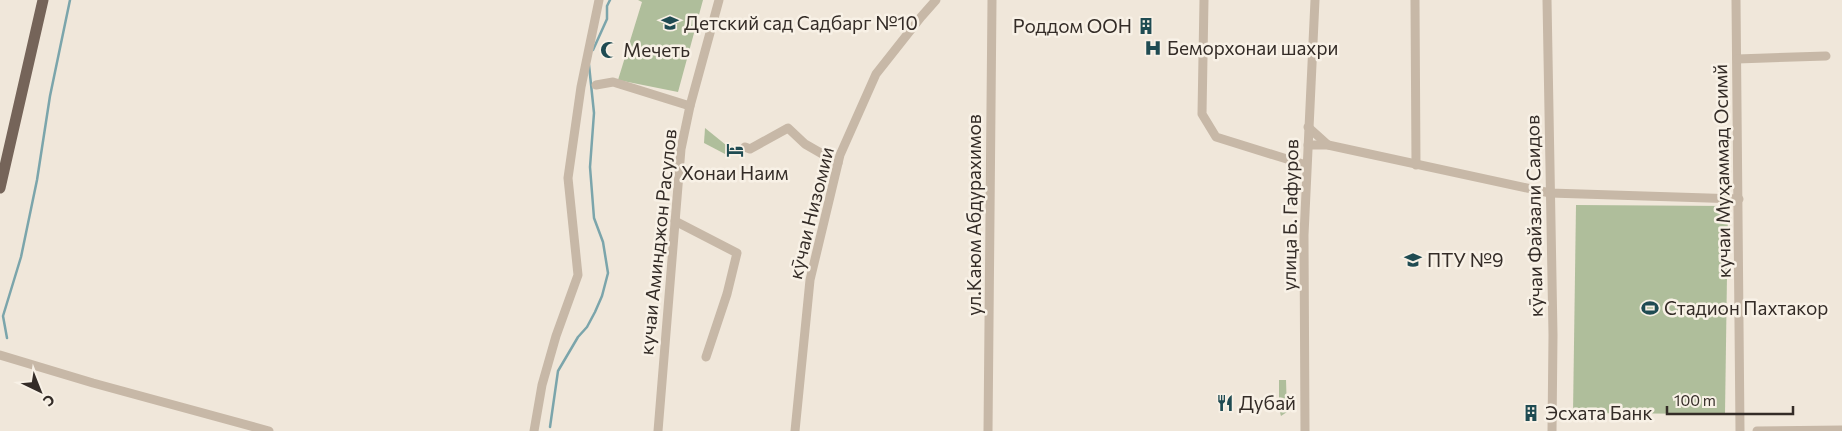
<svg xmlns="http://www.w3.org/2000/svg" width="1842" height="431" font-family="Commissioner,sans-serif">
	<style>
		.green { fill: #afbe9b }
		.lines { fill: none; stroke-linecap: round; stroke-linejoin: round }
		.stream { stroke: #7ba5ab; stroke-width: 2.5 }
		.minor { stroke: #c7b8a7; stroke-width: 9 }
		.major { stroke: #756459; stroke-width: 11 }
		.labels { text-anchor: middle; stroke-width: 5; stroke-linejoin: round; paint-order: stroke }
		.poi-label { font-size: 19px; fill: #342c27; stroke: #f8f1e6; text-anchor: start }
		.street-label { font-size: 19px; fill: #342c27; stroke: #f8f1e6 }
	</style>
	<rect width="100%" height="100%" fill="#f0e7da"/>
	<g class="green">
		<path d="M638,0H703L678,92L618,80L642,2Z"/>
		<path d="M705,128L726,145L725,154L704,143Z"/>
		<path d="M1576,205L1728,206L1725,414L1573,413Z"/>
		<path d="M1279,380H1286L1287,412L1281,416L1279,409Z"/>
	</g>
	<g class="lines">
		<g class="stream">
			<path d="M593,50L607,19V6L610,0"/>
			<path d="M7,338L3,316L21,257L37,180L50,96L70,0"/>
			<path d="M550,427L558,371L578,337L587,327L595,312L602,296L608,273L603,242L594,218L590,167L594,113L589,65"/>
		</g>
		<g class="minor">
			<path d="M1204,0L1202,114L1216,137L1306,165"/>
			<path d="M1415,0L1416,165"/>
			<path d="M1547,0L1553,335L1552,431"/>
			<path d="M1736,0L1740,431"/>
			<path d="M1737,59L1826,56"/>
			<path d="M596,85L613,82L690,106"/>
			<path d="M1308,127L1328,145"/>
			<path d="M1308,145H1328L1550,193L1739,199"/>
			<path d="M745,147L750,149L788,128L805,144L838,163"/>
			<path d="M675,221L737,253L727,294L706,357"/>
			<path d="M0,355L93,383L269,431"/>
			<path d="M534,431L542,385L556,336L578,275L568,178L581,87L599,0"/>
			<path d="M658,431L681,149L690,106L719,0"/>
			<path d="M795,431L810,280L840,155L876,74L921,17L936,0"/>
			<path d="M988,431L992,0"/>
			<path d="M1305,431L1304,235L1315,0"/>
			<path d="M1757,431L1842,430"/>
		</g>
		<path class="major" d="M0,188L43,0"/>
	</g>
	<defs>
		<g id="school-bare" transform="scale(1.35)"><path d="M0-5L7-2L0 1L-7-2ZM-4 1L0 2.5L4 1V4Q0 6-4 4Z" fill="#1f4b52" stroke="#f8f1e6" stroke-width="2.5" paint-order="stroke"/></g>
		<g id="building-bare" transform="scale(1.35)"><path d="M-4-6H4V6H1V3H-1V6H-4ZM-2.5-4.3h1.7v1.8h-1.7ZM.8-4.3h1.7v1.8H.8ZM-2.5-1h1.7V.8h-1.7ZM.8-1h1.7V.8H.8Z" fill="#1f4b52" stroke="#f8f1e6" stroke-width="2.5" paint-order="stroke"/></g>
		<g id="hospital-bare" transform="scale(1.35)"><path d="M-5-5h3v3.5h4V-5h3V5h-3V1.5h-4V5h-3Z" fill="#1f4b52" stroke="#f8f1e6" stroke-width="2.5" paint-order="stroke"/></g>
		<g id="mosque-bare" transform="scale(1.35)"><path d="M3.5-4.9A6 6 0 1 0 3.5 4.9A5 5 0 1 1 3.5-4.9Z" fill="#1f4b52" stroke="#f8f1e6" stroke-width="2.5" paint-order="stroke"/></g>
		<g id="hotel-bare" transform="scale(1.35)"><path d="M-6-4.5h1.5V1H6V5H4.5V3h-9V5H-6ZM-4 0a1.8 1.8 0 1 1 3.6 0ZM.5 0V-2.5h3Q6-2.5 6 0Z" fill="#1f4b52" stroke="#f8f1e6" stroke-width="2.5" paint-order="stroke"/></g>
		<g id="university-bare" transform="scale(1.35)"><path d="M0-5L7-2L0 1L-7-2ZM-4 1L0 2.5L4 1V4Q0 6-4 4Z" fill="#1f4b52" stroke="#f8f1e6" stroke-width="2.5" paint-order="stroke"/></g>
		<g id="stadium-bare" transform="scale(1.35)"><path d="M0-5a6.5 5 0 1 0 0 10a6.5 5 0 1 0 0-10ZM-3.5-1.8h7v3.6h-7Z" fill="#1f4b52" stroke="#f8f1e6" stroke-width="2.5" paint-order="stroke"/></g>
		<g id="restaurant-bare" transform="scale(1.35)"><path d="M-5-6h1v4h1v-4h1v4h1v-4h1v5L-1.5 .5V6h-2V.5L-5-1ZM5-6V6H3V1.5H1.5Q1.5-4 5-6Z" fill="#1f4b52" stroke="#f8f1e6" stroke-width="2.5" paint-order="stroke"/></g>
	</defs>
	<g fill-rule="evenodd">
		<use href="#school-bare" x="670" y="23"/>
		<use href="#building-bare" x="1146" y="26"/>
		<use href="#hospital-bare" x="1153" y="48"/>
		<use href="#mosque-bare" x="609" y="50"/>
		<use href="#hotel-bare" x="735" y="150"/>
		<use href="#university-bare" x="1413" y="260"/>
		<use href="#stadium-bare" x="1650" y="308"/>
		<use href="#restaurant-bare" x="1225" y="403"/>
		<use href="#building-bare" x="1531" y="413"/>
	</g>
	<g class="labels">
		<g class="poi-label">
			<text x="684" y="30">Детский сад Садбарг №10</text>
			<text x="1132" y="33" text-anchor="end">Роддом ООН</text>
			<text x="1167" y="55">Беморхонаи шахри</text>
			<text x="623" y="57">Мечеть</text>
			<text x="735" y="180" text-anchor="middle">Хонаи Наим</text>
			<text x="1427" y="267">ПТУ №9</text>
			<text x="1664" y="315">Стадион Пахтакор</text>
			<text x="1239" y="410">Дубай</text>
			<text x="1545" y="420">Эсхата Банк</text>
		</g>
		<g class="street-label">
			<text transform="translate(1722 171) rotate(-91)" y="7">кучаи Муҳаммад Осимй</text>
			<text transform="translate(811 213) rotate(-76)" y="7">кӯчаи Низомии</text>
			<text transform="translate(974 215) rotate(-90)" y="7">ул.Каюм Абдурахимов</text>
			<text transform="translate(1290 215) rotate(-89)" y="7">улица Б. Гафуров</text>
			<text transform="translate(1534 216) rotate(-91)" y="7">кӯчаи Файзали Саидов</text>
			<text transform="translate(658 242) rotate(-84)" y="7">кучаи Аминджон Расулов</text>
		</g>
	</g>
	<g transform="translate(40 391) rotate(137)" stroke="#f8f1e6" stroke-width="4" paint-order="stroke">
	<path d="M0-4L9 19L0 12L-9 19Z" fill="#342c27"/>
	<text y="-8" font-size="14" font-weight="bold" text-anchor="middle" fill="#342c27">С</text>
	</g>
	<path d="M1667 406v8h126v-8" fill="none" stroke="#342c27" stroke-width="2.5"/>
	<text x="1674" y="406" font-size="15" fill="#342c27" stroke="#f8f1e6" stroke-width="4" paint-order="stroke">100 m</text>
</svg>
